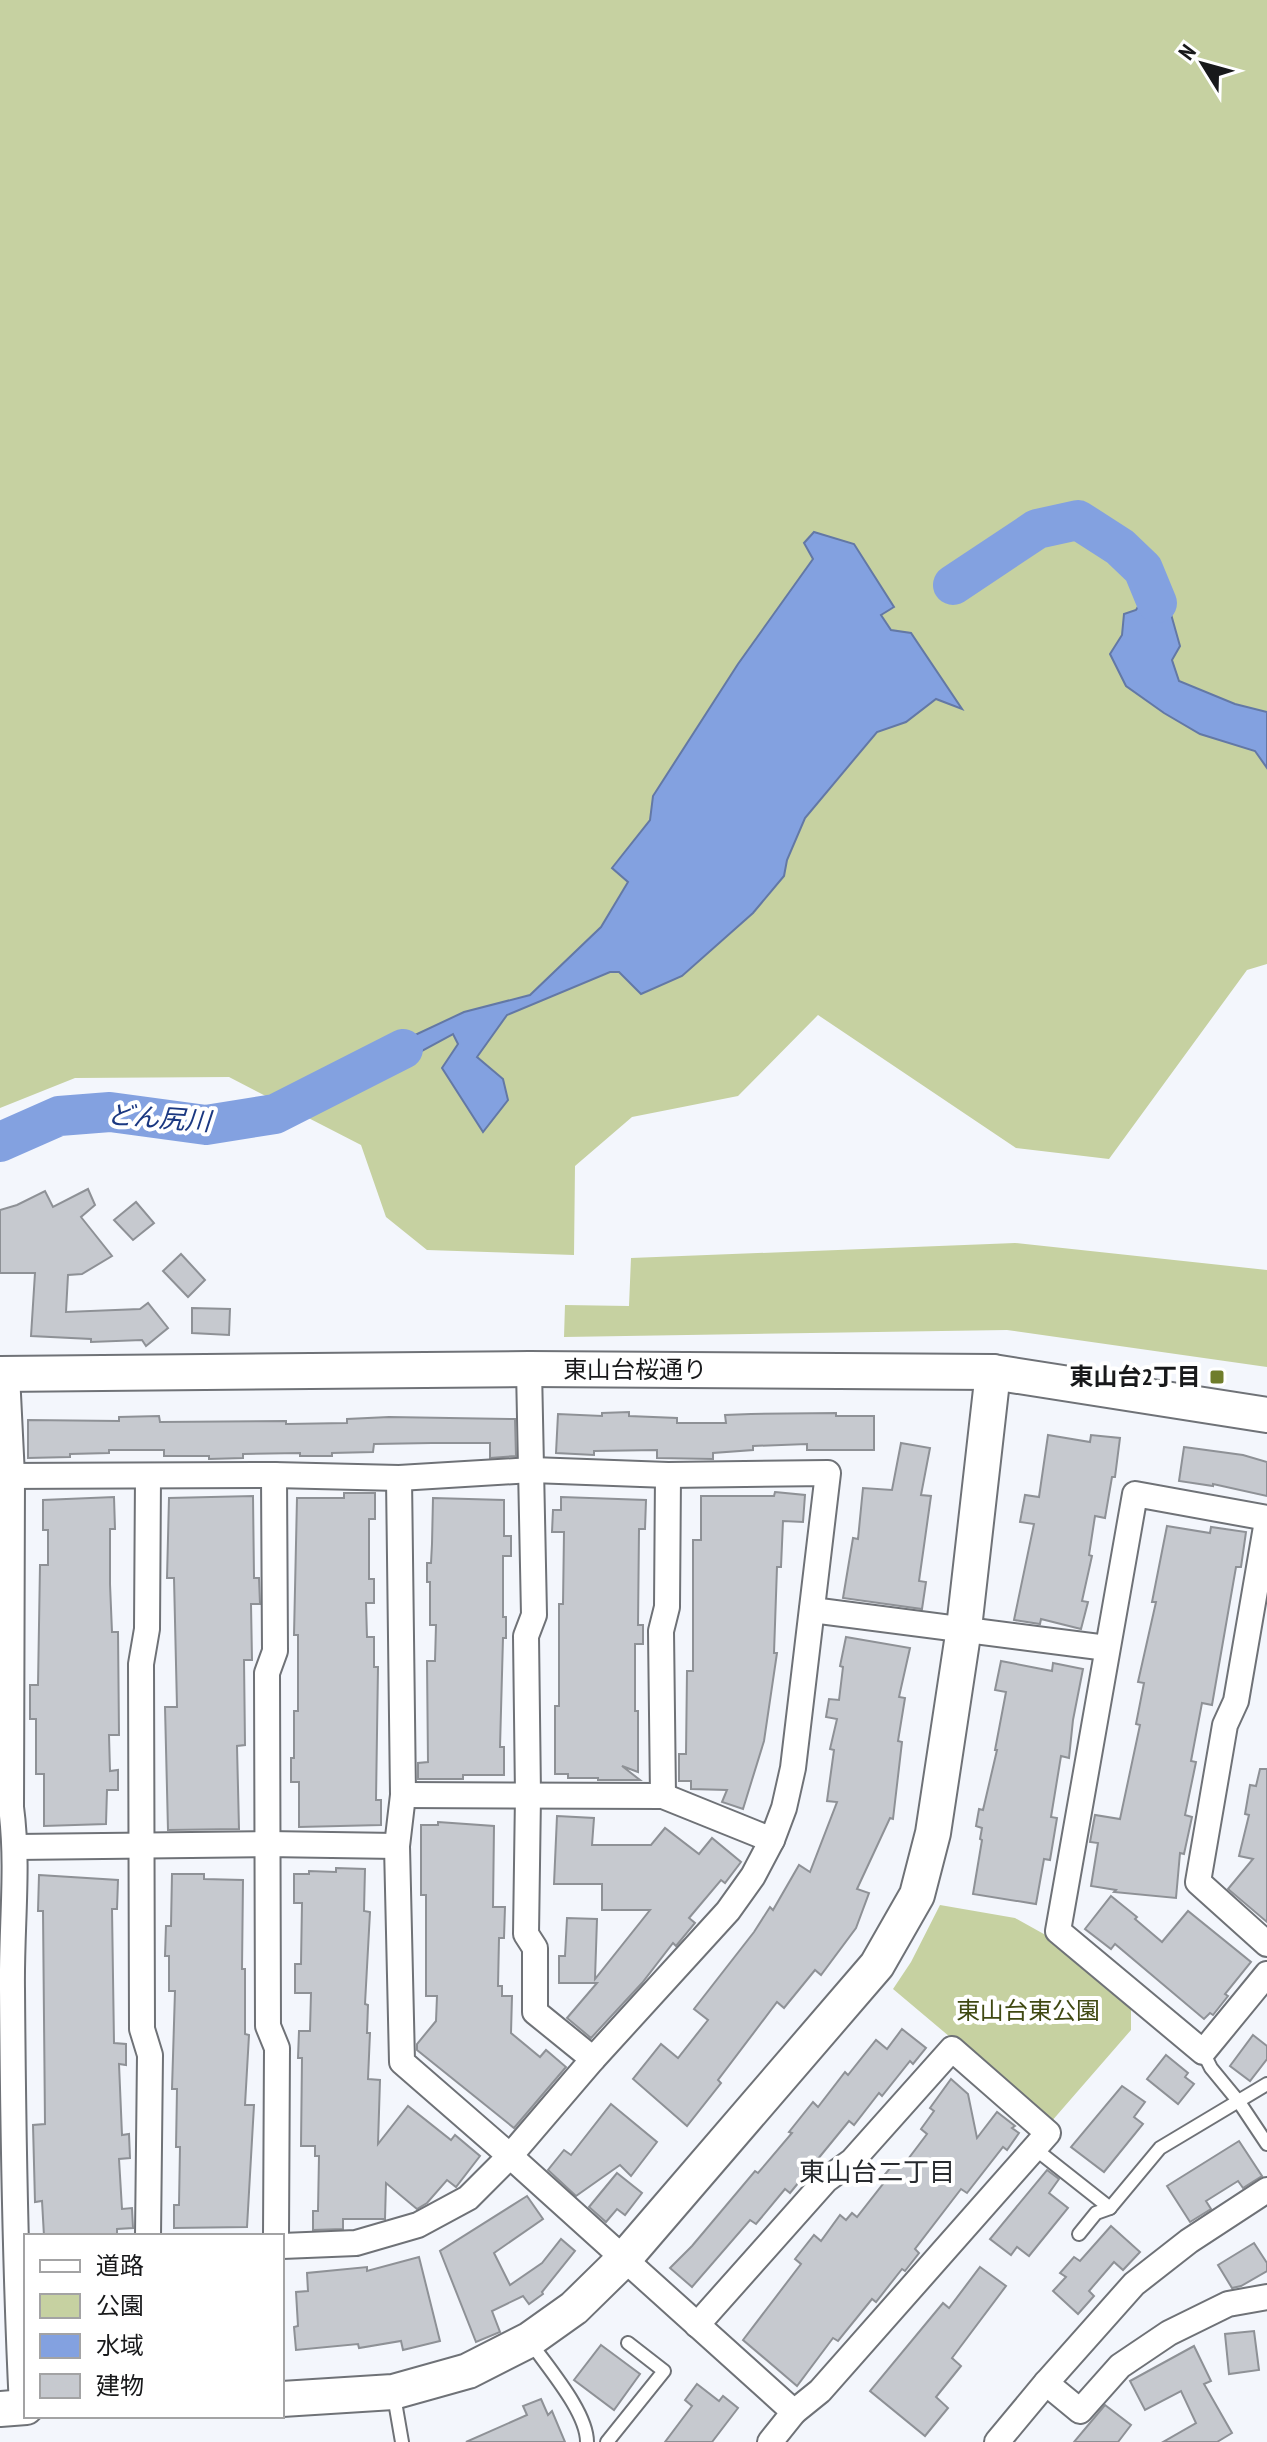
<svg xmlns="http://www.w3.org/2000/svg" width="1267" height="2442" font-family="'PT Sans Narrow','Noto Sans JP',sans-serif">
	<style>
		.green { fill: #c6d1a1; fill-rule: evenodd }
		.water { fill: #83a1e0; stroke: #6378a5; stroke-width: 2 }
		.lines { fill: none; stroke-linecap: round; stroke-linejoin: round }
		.river { stroke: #83a1e0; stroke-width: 40 }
		.building { fill: #c6c9cf; stroke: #8e9196; stroke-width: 2 }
		.lane-casing { stroke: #6f7277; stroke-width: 16 }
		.street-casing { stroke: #6f7277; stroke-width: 28 }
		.secondary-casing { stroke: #6f7277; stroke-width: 38 }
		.lane { stroke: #fff; stroke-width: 12 }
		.street { stroke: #fff; stroke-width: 24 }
		.secondary { stroke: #fff; stroke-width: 34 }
		.poi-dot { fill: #6f7d2b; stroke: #fff; stroke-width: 3 }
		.labels { text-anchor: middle; stroke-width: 8; stroke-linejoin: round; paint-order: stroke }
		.street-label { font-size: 24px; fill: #18191b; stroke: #fff }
		.poi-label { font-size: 24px; font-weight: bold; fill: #18191b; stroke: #fff; text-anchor: end }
		.park-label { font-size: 24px; fill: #404912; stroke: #fff }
		.water-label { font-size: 26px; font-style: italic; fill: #1b3881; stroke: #fff }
		.neighbourhood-label { font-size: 26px; fill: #282b2f; stroke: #fff }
	</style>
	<rect width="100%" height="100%" fill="#f3f6fc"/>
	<g class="green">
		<path d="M0,0H1267V964L1247,970L1109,1159L1016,1148L818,1015L738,1096L632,1117L575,1166L574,1255L427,1250L386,1217L361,1145L229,1077L75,1078L0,1108ZM813,559L894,608L880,614L891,630L961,708L936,699L906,722L877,732L805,818L787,860L784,876L619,972H610L507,1015L476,1057L503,1079L482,1131L442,1068L458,1044L453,1034L409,1057L399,1043L464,1012L530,996L601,927L628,881L612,868L650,820L653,796L738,664Z"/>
		<path d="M1015,1243L1267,1270V1367L1007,1330L564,1337L565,1305L629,1306L631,1258Z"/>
		<path d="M940,1905L1015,1918L1051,1938L1131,2006V2030L1051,2122L893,1989L911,1962Z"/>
	</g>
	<g class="water">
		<path d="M814,532L854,544L894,607L881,615L891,630L911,633L962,709L936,699L906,722L877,732L805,818L787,860L784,876L753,913L682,976L641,994L619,972H610L507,1015L477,1057L503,1079L508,1100L483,1132L442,1068L458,1044L453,1034L409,1058L398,1043L464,1012L530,995L601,927L628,882L612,868L650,820L653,796L738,664L813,559L804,543Z"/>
		<path d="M1142,600L1169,607L1180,646L1172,660L1179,681L1235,704L1267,712V768L1255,751L1200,734L1164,713L1126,686L1110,654L1122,635L1124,614L1136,610Z"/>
	</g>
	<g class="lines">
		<g class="river">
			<path d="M953,585L1037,529L1078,520L1120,547L1143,569L1157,603"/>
			<path d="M0,1142L59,1116L110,1112L206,1125L275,1114L403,1049"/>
		</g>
	</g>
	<g class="building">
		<path d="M88,1189L95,1205L81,1217L112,1256L82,1274L68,1275L66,1312L140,1309L148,1303L168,1328L146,1346L142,1340L91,1342V1339L31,1336L35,1273H0V1210L17,1205L45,1191L53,1207Z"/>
		<path d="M136,1202L154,1223L133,1240L114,1220Z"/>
		<path d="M181,1254L205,1280L188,1297L163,1271Z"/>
		<path d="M192,1308L230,1309L229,1335L192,1333Z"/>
		<path d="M629,1412V1416L677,1418V1423H726L725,1415L751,1414L836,1413V1416H874V1450H807V1444L753,1446V1450L713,1453V1459L657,1458V1450L594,1451V1455L556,1453L558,1414L602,1416V1413Z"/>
		<path d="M159,1416L160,1422L286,1421V1424L347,1423V1419L389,1417L515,1419L516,1456L490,1458V1443H432L374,1444L373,1452L332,1453V1456H300V1453L243,1454V1458L209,1459V1456H164V1450H109V1453L70,1454V1457L28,1458V1420L119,1421V1417Z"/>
		<path d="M1048,1435L1090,1442L1091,1435L1120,1438L1115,1477H1112L1105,1518L1095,1516L1089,1555L1092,1556L1082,1601L1088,1602L1081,1629L1041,1619L1040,1624L1014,1620L1034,1524L1020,1522L1025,1495L1039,1497Z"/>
		<path d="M901,1443L930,1448L921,1495L931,1496L919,1581L926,1582L922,1609L843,1598L853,1538L858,1539L863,1488L892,1490Z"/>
		<path d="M1184,1447L1243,1455L1267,1462V1496L1213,1484V1486L1179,1481Z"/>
		<path d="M775,1492L805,1495L803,1522L783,1521L781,1567H777L774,1653H777L764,1741L743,1809L722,1802L727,1790L691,1789V1781H679V1754H686L687,1671H693V1540H701V1496H774Z"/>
		<path d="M344,1493H375V1519H369V1579H374V1603H366L367,1637H374V1667H378L376,1800H381V1825L299,1827V1782H291V1758H294V1711H298V1635H294L297,1498H344Z"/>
		<path d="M253,1496L254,1578H259L260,1604H251L252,1660H244L245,1745L237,1746L239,1829L168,1830L165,1707H177L174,1578H167L169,1498Z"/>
		<path d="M114,1497L115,1529H110V1584L112,1632H118L119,1735H109L110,1771L118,1770V1790H107L106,1824L44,1826V1774H36V1719H30V1685H38L40,1565H48V1530H43V1500Z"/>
		<path d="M561,1497L646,1500L645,1529H639L638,1625H643V1644H635V1711H638V1772L622,1766L640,1780H598V1778H568V1774H555V1706H559V1604H563L564,1532H552L553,1510H561Z"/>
		<path d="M433,1498L504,1500V1536H511V1556H503V1617H506V1638H503L500,1747H504V1775H463V1779H418V1763L428,1762L427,1661H435L436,1625H430V1582H427V1563H431L432,1544Z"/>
		<path d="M1167,1526L1210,1533L1211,1527L1246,1532L1241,1567H1236L1212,1705L1202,1703L1191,1761L1196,1762L1185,1815L1192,1817L1184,1854L1180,1853L1176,1898L1114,1892L1116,1890L1091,1886L1098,1843L1090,1842L1095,1815L1120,1819L1140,1725L1136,1724L1144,1683L1138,1682L1156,1602H1152Z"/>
		<path d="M846,1637L910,1648L899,1697L905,1698L898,1741L902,1742L893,1819L890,1818L857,1889L869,1893L856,1928L821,1975L815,1970L784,2008L777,2002L718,2080L721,2083L687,2126L633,2079L661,2044L678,2058L708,2020L694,2009L754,1932L770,1907L773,1910L799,1865L810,1872L837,1802L827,1801L834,1750L830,1749L837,1719L826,1717L829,1699L839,1700L843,1667L840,1666Z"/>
		<path d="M1001,1661L1052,1671L1053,1663L1083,1669L1073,1720L1069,1758L1061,1756L1051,1817L1057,1818L1050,1860L1044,1859L1036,1904L973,1894L982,1840L980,1839L982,1828L976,1826L979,1809L983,1810L997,1750H995L1006,1692L995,1690Z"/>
		<path d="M1260,1769H1267V1922L1228,1889L1253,1859L1239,1856L1249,1815L1245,1814L1250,1785L1256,1786Z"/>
		<path d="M557,1816L594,1818L592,1845H651L665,1828L699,1854L712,1838L741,1862L725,1883L721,1880L689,1918L695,1923L676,1946L673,1943L642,1983L591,2038L567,2018L597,1983H559V1956H565L567,1918L597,1919L595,1979L650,1910H602V1884H554Z"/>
		<path d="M438,1822L494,1826L493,1907H505L504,1938H499L498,1986H502V1996H512L511,2033L540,2057L546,2050L566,2067L514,2128L417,2050V2044L436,2021L437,1996H426V1895H421V1825H438Z"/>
		<path d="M336,1868L365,1869L364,1911L370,1912L365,2004L368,2005L367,2033H370L368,2079L380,2080L378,2144L408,2106L451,2140L455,2135L480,2156L456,2187L447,2180L427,2203L417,2209L386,2183L385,2219H343V2229L313,2230V2211H318L319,2156H315V2146H301L302,2058H298L299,2031H310L311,1993H295V1964H301L302,1903H294V1874H309V1871L336,1872Z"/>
		<path d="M172,1874H204V1879L243,1880L242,1969H245V2034L249,2035L245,2105H254L247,2227L174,2228V2205H179L180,2147H176L177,2089H172L175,1991H169V1956H165L166,1926H171Z"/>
		<path d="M39,1875L118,1880L117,1909H112L114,2043L126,2044V2065L119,2064L122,2135L129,2134L130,2158L119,2159L122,2209L132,2208L133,2228L117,2229V2236H44L42,2201L35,2202L33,2125L45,2124L43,1911H38Z"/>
		<path d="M1111,1896L1137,1917L1135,1919L1162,1942L1188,1911L1251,1962L1225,1994L1228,1996L1213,2015L1210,2013L1204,2019L1115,1944L1111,1949L1085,1929Z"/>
		<path d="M902,2029L926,2048L913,2064L910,2061L882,2096L879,2093L854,2125L849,2121L790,2193L785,2189L756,2224L750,2220L692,2287L670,2268L692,2246L755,2171L758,2173L792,2133L789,2132L813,2102L818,2107L845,2072L848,2075L876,2040L887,2049Z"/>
		<path d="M1253,2035L1267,2046V2059L1250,2081L1230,2066Z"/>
		<path d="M1166,2055L1188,2073L1185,2077L1194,2084L1178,2104L1147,2079Z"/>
		<path d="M951,2079L968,2094L977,2138L997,2112L1015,2126L1012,2128L1019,2133L1007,2150L1003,2147L967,2193L961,2189L915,2249L919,2253L905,2271L902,2269L876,2302L872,2299L838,2341L833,2338L797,2386L743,2340L801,2264L795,2259L814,2235L821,2241L840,2215L846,2220L852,2213L857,2217L886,2180L882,2178L895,2162L902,2167L927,2134L921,2129L934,2111L930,2108Z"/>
		<path d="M1122,2086L1145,2102L1134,2117L1143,2124L1104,2172L1071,2147Z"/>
		<path d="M611,2104L657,2142L631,2176L620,2165L576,2196L548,2170L564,2150L571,2155Z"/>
		<path d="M1239,2141L1262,2176L1243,2188L1238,2181L1206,2201L1211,2209L1190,2222L1167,2186Z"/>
		<path d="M1047,2170L1059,2179L1049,2193L1068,2208L1029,2256L1017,2247L1011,2255L990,2239Z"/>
		<path d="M617,2173L642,2193L625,2215L617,2209L606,2222L589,2207Z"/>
		<path d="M527,2196L543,2219L494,2253L510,2285L542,2263L561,2239L575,2251L542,2292L543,2294L529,2304L523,2296L492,2311L500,2332L476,2342L440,2251Z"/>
		<path d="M1111,2226L1140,2252L1123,2270L1114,2262L1089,2291L1094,2296L1078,2314L1053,2291L1066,2277L1060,2273L1074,2257L1080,2261Z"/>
		<path d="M1254,2243L1267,2263V2271L1241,2286L1232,2288L1218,2265Z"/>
		<path d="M419,2257L440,2341L403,2350L401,2341L359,2348L358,2344L296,2350L294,2327L298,2326L296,2292L308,2291L307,2273L367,2267V2271Z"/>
		<path d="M980,2267L1006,2286L952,2358L961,2366L936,2397L948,2408L925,2436L870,2391L943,2303L949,2308Z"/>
		<path d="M1254,2331L1259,2370L1229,2374L1225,2334Z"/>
		<path d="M601,2345L640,2374L614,2410L574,2380Z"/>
		<path d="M1194,2346L1211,2381L1204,2384L1232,2433L1217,2442H1163L1196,2423L1181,2391L1145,2410L1130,2381Z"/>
		<path d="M697,2384L719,2401L723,2396L738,2408L712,2442H665L692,2406L685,2400Z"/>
		<path d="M541,2399L548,2415L552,2411L565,2442H466L527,2415L523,2406Z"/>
		<path d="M1105,2405L1131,2425L1118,2442H1074Z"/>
	</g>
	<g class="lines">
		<g class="lane-casing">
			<g id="lane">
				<path d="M1203,2052L1211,2068L1239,2102L1267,2144"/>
				<path d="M1034,2148L1110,2208"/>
				<path d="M1079,2234L1096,2213L1110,2208L1160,2148L1267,2084"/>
				<path d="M531,2343C548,2368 587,2412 587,2442"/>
				<path d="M394,2396L402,2442"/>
				<path d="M607,2442L664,2371L628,2343"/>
			</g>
		</g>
		<g class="street-casing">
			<g id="street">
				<path d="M529,1369L534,1615L526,1636L528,1795L526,1934L535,1948V2012L593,2059"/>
				<path d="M7,1374L12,1476L11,1807C19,1867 11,1928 12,1989C13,2128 15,2268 22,2407"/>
				<path d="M274,1475L275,1651L267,1673L268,2026L277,2048L276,2236"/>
				<path d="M0,1476L274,1475L399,1478L532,1470L668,1475L828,1473L793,1768L784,1808L772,1840L753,1876L728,1911L593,2059L510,2156L468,2198L418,2225L356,2243L282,2246"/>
				<path d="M148,1476L147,1629L141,1664L142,2029L150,2055L148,2236"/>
				<path d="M399,1478L403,1795L397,1846L402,2062L510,2156L794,2412L770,2442"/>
				<path d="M1267,1518L1135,1494L1058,1931L1203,2052L1267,1974"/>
				<path d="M1267,1521L1236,1701L1225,1725L1198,1882L1267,1944"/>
				<path d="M812,1610L1107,1648"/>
				<path d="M403,1795L663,1796L772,1840"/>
				<path d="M663,1796L661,1631L667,1607L668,1475"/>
				<path d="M16,1847L267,1844L397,1846"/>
				<path d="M697,2325L826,2180L852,2161L952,2049L1048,2133L820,2391L794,2412"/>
				<path d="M1046,2383L1080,2411L1120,2366L1169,2333L1228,2304L1267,2297"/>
				<path d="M997,2442L1046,2383L1134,2284L1189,2241L1267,2190"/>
			</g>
		</g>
		<g class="secondary-casing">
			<g id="secondary">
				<path d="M0,1374L529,1369L993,1372L1267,1415"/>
				<path d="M282,2399L393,2392L468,2371L529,2340L574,2308L624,2259L877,1965L917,1895L933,1833L964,1628L993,1372"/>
				<path d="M0,2409L26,2407"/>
			</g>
		</g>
		<use href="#lane" class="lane"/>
		<use href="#street" class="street"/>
		<use href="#secondary" class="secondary"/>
	</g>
	<rect class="poi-dot" x="1209" y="1369" width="16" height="16" rx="4"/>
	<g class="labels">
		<g class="street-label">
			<text x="635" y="1378">東山台桜通り</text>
		</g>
		<g class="poi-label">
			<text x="1201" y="1385">東山台2丁目</text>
		</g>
		<g class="park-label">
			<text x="1028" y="2019">東山台東公園</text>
		</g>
		<g class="water-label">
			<text transform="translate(159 1118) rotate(4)" y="9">どん尻川</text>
		</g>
		<g class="neighbourhood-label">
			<text x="877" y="2181">東山台二丁目</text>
		</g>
	</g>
	<rect x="24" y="2234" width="260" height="184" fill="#ffffff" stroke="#a3a3a4" stroke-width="2"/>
	<rect x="40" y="2260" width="40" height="12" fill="#ffffff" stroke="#a3a3a4" stroke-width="2"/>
	<text x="96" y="2274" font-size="24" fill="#18191b">道路</text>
	<rect x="40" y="2294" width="40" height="24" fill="#c6d1a1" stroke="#a3a3a4" stroke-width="2"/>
	<text x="96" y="2314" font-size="24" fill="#18191b">公園</text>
	<rect x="40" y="2334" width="40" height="24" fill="#83a1e0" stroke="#a3a3a4" stroke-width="2"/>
	<text x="96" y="2354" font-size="24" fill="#18191b">水域</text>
	<rect x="40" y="2374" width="40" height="24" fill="#c6c9cf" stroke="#a3a3a4" stroke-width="2"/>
	<text x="96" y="2394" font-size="24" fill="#18191b">建物</text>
	<g transform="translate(1203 64) rotate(307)" stroke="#ffffff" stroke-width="6" paint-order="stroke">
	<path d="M0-6L14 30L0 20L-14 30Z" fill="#18191b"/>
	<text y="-12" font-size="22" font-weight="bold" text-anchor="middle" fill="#18191b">N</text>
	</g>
</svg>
